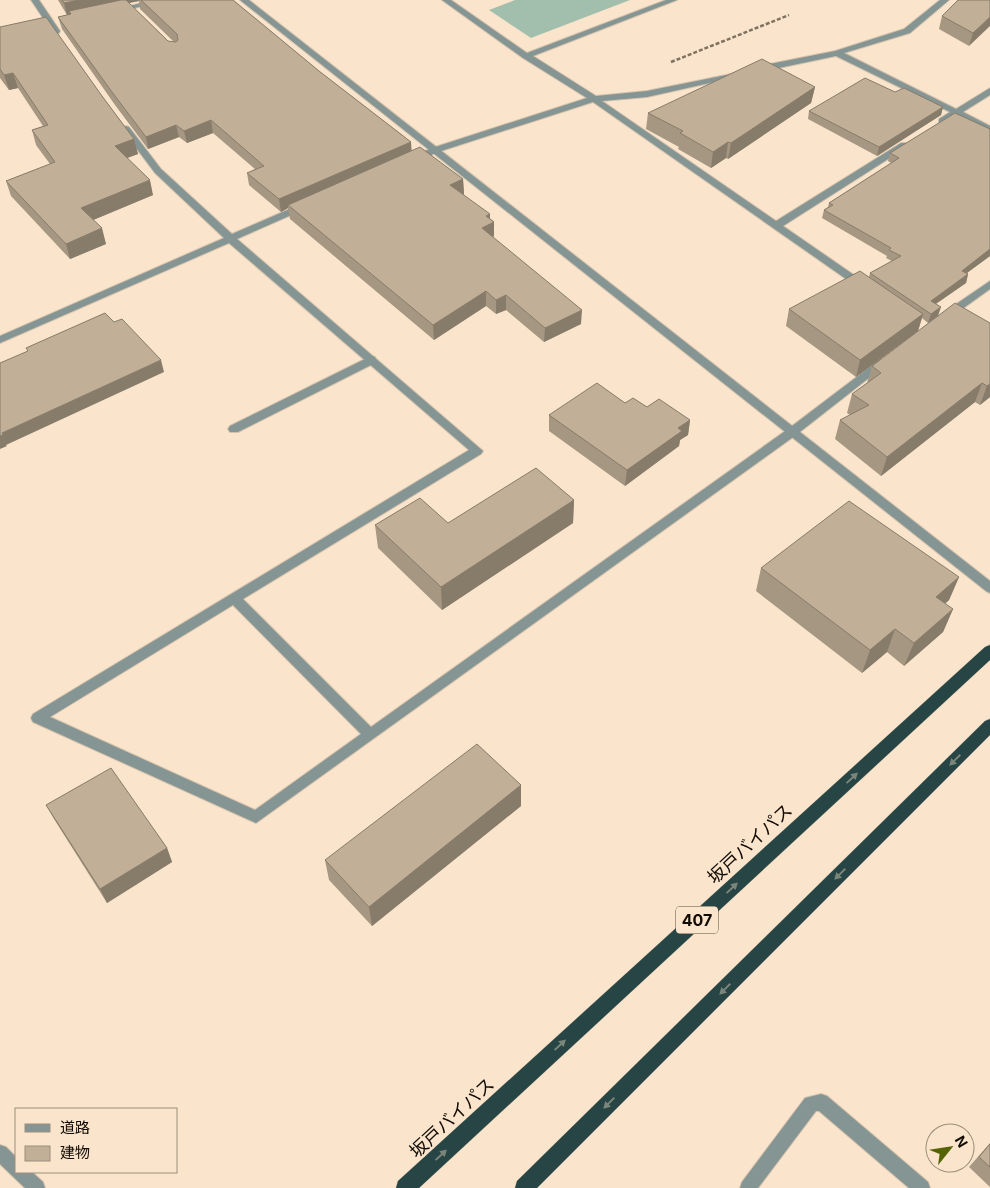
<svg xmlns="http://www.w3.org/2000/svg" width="990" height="1188" font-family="Inter,'Noto Sans JP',sans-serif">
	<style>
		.green { fill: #a2beac }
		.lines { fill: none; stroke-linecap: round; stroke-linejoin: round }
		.service-casing { stroke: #d5c2ac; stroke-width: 2 }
		.minor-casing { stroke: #d5c2ac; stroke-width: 2 }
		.tertiary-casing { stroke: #d5c2ac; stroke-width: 2 }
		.trunk-casing { stroke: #d5c2ac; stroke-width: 1 }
		.path { stroke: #7f7262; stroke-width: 2.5; stroke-dasharray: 4 2; stroke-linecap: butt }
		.service { fill: #859594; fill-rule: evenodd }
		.minor { fill: #859594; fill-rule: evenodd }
		.tertiary { fill: #859594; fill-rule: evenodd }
		.trunk { fill: #264544; fill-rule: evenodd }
		.wall { fill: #a69782; fill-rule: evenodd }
		.shaded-wall { fill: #877b6a }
		.building { fill: #c1b097; stroke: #877b6a }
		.oneway { fill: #7b857a }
		.labels { text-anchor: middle; stroke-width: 4; stroke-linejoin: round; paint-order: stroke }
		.shield { fill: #fae5cc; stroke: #574c40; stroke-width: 1 }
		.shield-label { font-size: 16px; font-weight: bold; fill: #110b04 }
		.street-label { font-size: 18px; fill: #110b04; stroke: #fae5cc }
	</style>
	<rect width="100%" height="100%" fill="#fae5cc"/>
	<path class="green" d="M515,0H630L531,38L489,10Z"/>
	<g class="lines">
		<g class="service-casing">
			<path id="service" d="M371,356L375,357L376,360L375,363L238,432H230L228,429L230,426Z"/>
		</g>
		<g class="minor-casing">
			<g id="minor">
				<path d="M31,0H39L60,31L59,33H53Z"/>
				<path d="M153,0H168L118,12L114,10Z"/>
				<path d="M442,0H451L527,53L666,0H677L533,56L596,96L647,91L741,72V76L647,97L602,101L776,221L901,143H907V147L783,226L867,284V288H859L593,102L438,152L415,162H409V158L432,148L587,98L523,58Z"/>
				<path d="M940,0H949L910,33L844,53L956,109L990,88V95L963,112L990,126V132L956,116L945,123H939V119L950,112L836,56L760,72L756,69L760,66L835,51L904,29Z"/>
				<path d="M126,126L129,127L161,169L232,234L301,204H307V208L237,239L483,451L481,454L243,599L371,727L788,429L879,360H887L888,363L796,435L256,823L33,722L31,718L33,714L469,450L229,243L0,343V336L224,238L155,173L122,129ZM233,605L361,734L255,810L50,717Z"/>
				<path d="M990,281V289L951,317H943L942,315L943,313Z"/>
				<path d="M821,1094L827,1096L928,1182L930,1188H909L819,1111H816L758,1188H740L742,1182L805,1098Z"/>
			</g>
		</g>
		<g class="tertiary-casing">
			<g id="tertiary">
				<path d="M240,0H249L990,581V593L986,591Z"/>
				<path d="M0,1145L6,1147L16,1157V1172H32L43,1182L45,1188H25L0,1164Z"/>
			</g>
		</g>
		<g class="trunk-casing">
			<g id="trunk">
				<path d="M990,645V660L419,1188H396L398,1181L985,647Z"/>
				<path d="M990,719V735L537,1188H515L517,1181L985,721Z"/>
			</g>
		</g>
		<path class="path" d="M671,62L789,15"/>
		<use href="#service" class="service"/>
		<use href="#minor" class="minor"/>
		<use href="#tertiary" class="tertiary"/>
		<use href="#trunk" class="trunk"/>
	</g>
	<g class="wall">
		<path d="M58,0H233L319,71L411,142V151L463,179L464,194H463L494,222V236L493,237L581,324L544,342L506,310L496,314L486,306L434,340L290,219L288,208L281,212L249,185L247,173L255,169L213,133L187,143L179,137L148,149L115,105L62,29L58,17L67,15ZM139,1L140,9L174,42L168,41L129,3Z"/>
		<path d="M990,0L969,46L939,29L942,16Z"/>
		<path d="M0,27L102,96L134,139L138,154L127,158L153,195L93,220L106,244L70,259L11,196L6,181L50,164L36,145L32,130L43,126L18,88L9,90L0,78Z"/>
		<path d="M815,87L811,103L728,159L726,158L711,168L678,149L679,147L646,129L648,113Z"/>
		<path d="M895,92L943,107L941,115L877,156L808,119L809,111Z"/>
		<path d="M955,113L990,256L967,273L968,274L966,283L936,304L938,316L928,323L922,318L918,331L856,377L786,326L789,309L869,277L870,273L892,261L886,258L887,256L822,218L824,210L828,207L829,203L891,163L888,161L890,153Z"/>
		<path d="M990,323V397L980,405L975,402L881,476L835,439L840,420L850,415L847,413L852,394L867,383L872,366Z"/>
		<path d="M625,403L647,407L690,420L688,435L680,440L679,446L625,486L549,431V415Z"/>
		<path d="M574,500L573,523L442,610L378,548L375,525L448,523Z"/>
		<path d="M761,568L959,577L949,600L945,604L953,609L943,632L904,666L887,652L862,673L756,591Z"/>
		<path d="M521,785V806L372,926L329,880L325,860Z"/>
		<path d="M46,805L167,848L172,862L107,903L54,819Z"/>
		<path d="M990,1143V1187L969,1167Z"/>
	</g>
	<g class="shaded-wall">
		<path d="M80,0H139V1L71,14L69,11L70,15H67L64,3Z"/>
		<path d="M990,17V26L969,46L973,33Z"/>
		<path d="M13,73L18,88L9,90L4,75Z"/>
		<path d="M815,87L811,103L728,159L731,143Z"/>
		<path d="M943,107L941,115L877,156L879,147Z"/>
		<path d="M211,120L213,133L187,143L184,131Z"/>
		<path d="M176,125L179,137L148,149L146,137Z"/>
		<path d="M134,139L138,154L119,161L115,146Z"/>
		<path d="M411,142L412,155L288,205V208L281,212L279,199Z"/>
		<path d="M728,142L726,158L711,168L713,152Z"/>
		<path d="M463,179L464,194L451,200L450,185Z"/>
		<path d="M150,180L153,195L86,223L81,208Z"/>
		<path d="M490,214V224L494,222V236L482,242V228L486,216Z"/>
		<path d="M102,228L106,244L70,259L66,244Z"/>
		<path d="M990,249V256L964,275L962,271L967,267Z"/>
		<path d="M968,274L966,283L928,309L931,301Z"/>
		<path d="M486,291V306L434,340L433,325Z"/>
		<path d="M506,295V310L496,314V300Z"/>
		<path d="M941,307L938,316L928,323L931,314Z"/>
		<path d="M582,310L581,324L544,342L545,328Z"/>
		<path d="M923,314L918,331L856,377L860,360Z"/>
		<path d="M161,360L164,372L6,445L7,446L0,449V436L2,433Z"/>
		<path d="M982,383L975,402L881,476L887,457Z"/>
		<path d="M990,384V397L980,405L987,386Z"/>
		<path d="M690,420L688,435L680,440L679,446L625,486L627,470L678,428Z"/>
		<path d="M574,500L573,523L442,610L441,587Z"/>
		<path d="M959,577L949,600L926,620L936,597Z"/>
		<path d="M953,609L943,632L904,666L914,643Z"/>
		<path d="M895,629L887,652L862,673L870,650Z"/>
		<path d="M521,785V806L372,926L369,907Z"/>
		<path d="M167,848L172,862L107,903L100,889Z"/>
	</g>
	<g class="building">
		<path d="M62,0H80L64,3Z"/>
		<path d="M121,0H126L168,41L176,42L178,40L177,34L141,0H233L319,71L411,142L279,199L247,173L264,166L211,120L184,131L176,125L146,137L112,92L58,17L71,14L69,11Z"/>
		<path d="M958,0H990V17L973,33L942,16Z"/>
		<path d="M46,17L102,96L134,139L115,146L150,180L81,208L102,228L66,244L6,181L55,162L32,130L48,125L13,73L4,75L0,69V27Z"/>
		<path d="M762,59L815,87L731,143L728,142L713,152L680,133L683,131L648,113Z"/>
		<path d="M865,78L895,92L904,88L943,107L879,147L809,111Z"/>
		<path d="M955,113L990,129V249L967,267L962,271L968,274L931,301L941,307L931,314L870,273L901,256L889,250L891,248L824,210L833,205L829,203L899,158L890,153Z"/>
		<path d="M420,147L463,179L450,185L490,214L486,216L494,222L482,228L582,310L545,328L506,295L496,300L486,291L433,325L288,205Z"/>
		<path d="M860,271L923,314L860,360L789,309Z"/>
		<path d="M955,303L990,323V384L987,386L982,383L887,457L840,420L869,405L852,394L881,373L872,366Z"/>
		<path d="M105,313L114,322L122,319L161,360L2,433L3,435L0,436V363L28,351L26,348Z"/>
		<path d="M597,383L625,403L633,398L647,407L659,399L690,420L678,428L682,431L627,470L549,415Z"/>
		<path d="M536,468L574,500L441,587L375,525L420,498L448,523Z"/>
		<path d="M849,501L959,577L936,597L953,609L914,643L895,629L870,650L761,568Z"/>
		<path d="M477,744L521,785L369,907L325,860Z"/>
		<path d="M111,768L167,848L100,889L46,805Z"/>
		<path d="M990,1144V1167L979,1157Z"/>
	</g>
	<defs><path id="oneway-solid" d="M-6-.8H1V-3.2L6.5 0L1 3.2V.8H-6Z" transform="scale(1.25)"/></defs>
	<g class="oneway">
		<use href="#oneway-solid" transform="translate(955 760) rotate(135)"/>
		<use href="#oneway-solid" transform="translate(852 778) rotate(-43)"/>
		<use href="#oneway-solid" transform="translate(840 874) rotate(135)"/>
		<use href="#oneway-solid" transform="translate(732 888) rotate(-43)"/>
		<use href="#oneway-solid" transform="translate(725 989) rotate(135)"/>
		<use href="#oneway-solid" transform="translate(560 1045) rotate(-43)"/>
		<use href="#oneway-solid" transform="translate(609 1103) rotate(135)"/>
		<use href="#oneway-solid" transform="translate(441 1155) rotate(-43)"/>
	</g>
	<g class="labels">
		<rect class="shield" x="676" y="906.5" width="42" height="27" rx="4"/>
		<g class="shield-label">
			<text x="697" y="926">407</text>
		</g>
		<g class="street-label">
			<text transform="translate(750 844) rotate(-43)" y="6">坂戸バイパス</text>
			<text transform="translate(452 1118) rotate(-43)" y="6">坂戸バイパス</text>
		</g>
	</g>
	<rect x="15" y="1108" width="162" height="65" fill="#fae5cc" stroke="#9d8e7c"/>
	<rect x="25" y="1124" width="25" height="8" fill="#859594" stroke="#9d8e7c"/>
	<text x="60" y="1133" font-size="15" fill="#110b04">道路</text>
	<rect x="25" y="1146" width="25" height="15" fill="#c1b097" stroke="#9d8e7c"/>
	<text x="60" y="1158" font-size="15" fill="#110b04">建物</text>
	<g transform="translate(950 1148) rotate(60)"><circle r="24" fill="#fae5cc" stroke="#9d8e7c"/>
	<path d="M0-4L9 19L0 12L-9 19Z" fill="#546306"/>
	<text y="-8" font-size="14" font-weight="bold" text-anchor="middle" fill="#110b04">N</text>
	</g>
</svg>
